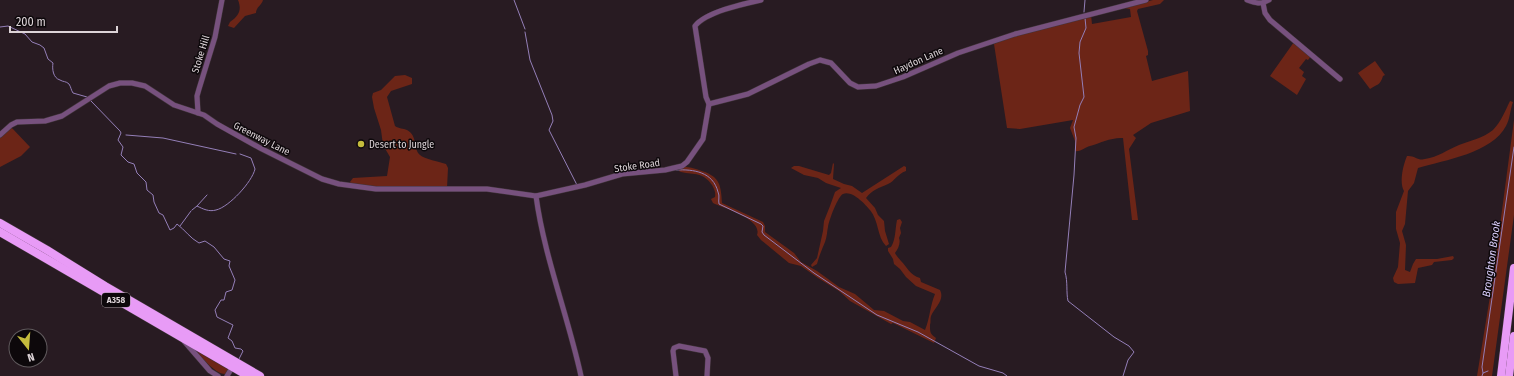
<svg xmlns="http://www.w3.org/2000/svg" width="1514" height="376" font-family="'Fira Sans Condensed',sans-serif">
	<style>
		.green { fill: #6c2517 }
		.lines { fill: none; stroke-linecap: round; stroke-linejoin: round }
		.stream { stroke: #947fb8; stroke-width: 1 }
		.minor-casing { stroke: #41353b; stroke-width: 6 }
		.highway-casing { stroke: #41353b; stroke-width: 9 }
		.minor { stroke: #77517e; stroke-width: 5 }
		.highway { stroke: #e89bf6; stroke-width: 8 }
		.poi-dot { fill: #c5bc3d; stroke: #0d080b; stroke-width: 1.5 }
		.labels { text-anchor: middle; stroke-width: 3; stroke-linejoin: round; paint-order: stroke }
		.shield { fill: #0d080b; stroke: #9f979a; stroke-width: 1 }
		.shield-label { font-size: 9px; font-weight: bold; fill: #ddd4d8 }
		.street-label { font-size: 10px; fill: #ddd4d8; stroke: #0d080b }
		.poi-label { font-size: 10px; fill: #ddd4d8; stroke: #0d080b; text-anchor: start }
		.water-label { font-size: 11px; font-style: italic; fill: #dacefb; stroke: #0d080b }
	</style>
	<rect width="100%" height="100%" fill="#281b22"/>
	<g class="green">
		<path d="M238,0H263C262,5 256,7 256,13L245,16L234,28L228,26L230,22C239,16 242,10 238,0Z"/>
		<path d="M1153,0H1164L1160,4L1138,9L1137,11L1148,51V55L1146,56L1152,81L1188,71L1190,111L1151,123L1133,135L1136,138L1129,149L1138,220H1132L1123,138C1112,137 1100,143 1090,146C1085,147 1081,152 1075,151V141L1070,128L1073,120L1020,129L1007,128L994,44L1005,39L1091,15L1092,24L1131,17L1130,9L1124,8L1125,7Z"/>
		<path d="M1294,42L1311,56L1308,60L1306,59L1299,68L1304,72L1302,76L1306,79L1297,95L1270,76Z"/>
		<path d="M1375,61L1385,75L1383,76C1380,86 1377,84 1370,89L1358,73Z"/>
		<path d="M405,75L412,78V84L391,91L387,97L395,126C399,129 403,128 407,130C418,136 413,149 420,155C424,159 440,162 446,164L448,168L447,188H386L351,185L350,182L353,178L387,176L390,157L383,145L381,130L374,108L372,97L373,93L381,90L395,76Z"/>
		<path d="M1510,101L1513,102C1510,110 1510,119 1506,126C1492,153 1445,160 1418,168L1414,183L1408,191L1405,224L1402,231L1406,245L1405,270L1410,272L1413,264L1416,259H1437L1453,256L1454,258L1452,260L1434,262L1432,265L1418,268L1415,283L1398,284L1394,282L1393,278L1398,267L1400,243L1396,229V212L1404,191C1399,183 1403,165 1407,156C1414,155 1418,161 1425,159C1438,157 1447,150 1459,145C1470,141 1483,138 1493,130C1501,122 1505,111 1510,101Z"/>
		<path d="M1514,120V215L1492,376H1477L1493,278Z"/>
		<path d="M11,127L30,147L21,156L0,167V137Z"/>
		<path d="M833,163L834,164L833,179L844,184L852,186L862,193L904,166L906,167V171C897,174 895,181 888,184C879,188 872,190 866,198L875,208L878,215L884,221L885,231L889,244L886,246C877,237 879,221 870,210C865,204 852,190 843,194C838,196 829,220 828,227C827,231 827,237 825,242C822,249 819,256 817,264L812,267L811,265L817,258L823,231L824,221L830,206L835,192L841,188L826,183L818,178L804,175L791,168L794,166H799L829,175L831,173Z"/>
		<path d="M684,167C690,167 693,168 699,170C719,176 721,183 722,203L763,222L765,226V232L794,253L801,262L817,271L839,287L855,294L874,310L884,311L903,321L910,322L925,330C930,318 930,306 935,294L916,286L906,277L900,269L894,264L893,259L888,251V248L891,247C896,239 895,229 897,220L900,219L902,222L900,228L901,233L899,238C901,243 898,249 895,253C897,257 899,258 901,261C907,267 910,275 920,278L921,282L940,290C945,300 935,307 931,316C930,319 931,322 930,325C930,332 930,334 936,338L934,343L893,323L891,324L850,301L839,291L818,278L801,266L789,263L761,240L757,235C763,219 723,208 713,203L711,199L715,197C716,192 714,189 712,185C703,172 695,175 681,172L679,171L680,168Z"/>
		<path d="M193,348L229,369L226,374C215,375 200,355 193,348Z"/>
	</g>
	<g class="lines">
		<g class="stream">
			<path d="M514,0L525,29"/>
			<path d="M1084,12L1085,0"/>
			<path d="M1085,18L1086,28L1080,42L1079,53L1084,97L1080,105L1074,127L1076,138L1074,175L1065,272C1068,282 1066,292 1068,301L1114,337L1129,346L1134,352L1128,360L1123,376"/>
			<path d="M0,27L8,26L25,34L32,42L40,45L44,48L48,59L53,63C52,69 53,78 60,80C63,82 66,81 69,84C71,87 71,90 73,93L87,97"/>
			<path d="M525,32L530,60L552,115L553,121L549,130L577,185"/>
			<path d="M91,101L120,131L121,133L118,140L123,147L121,155L128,162L134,164L137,173L146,182L147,190L153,195L154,202L159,213L163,215L170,230L174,228L177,224C185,230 190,238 199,243L205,241L214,247L224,259L230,261L229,266L235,280L232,290L226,292L224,300H221L215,310L217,317L233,325L228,338L232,341L235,348L241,349L243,351L239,359"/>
			<path d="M126,135L163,138L236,154"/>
			<path d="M676,170C694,169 713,172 718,192C720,196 718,200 719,204L761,224L763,226L762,232L764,235L814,273L877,315L918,332L979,366L1003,373L1007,376"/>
			<path d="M197,206L207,195"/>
			<path d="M192,210L197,206C203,209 209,212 216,210C229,207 252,182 255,169L251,158L240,154"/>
			<path d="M180,226L191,211"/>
			<path d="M1483,373L1482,367L1514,147"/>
			<path d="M1482,376L1483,373L1488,371"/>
		</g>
		<g class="minor-casing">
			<g id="minor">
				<path d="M1247,0C1255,3 1261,5 1269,0"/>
				<path d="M1263,3L1265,13L1270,20L1340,79"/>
				<path d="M709,104L748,94L809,64L820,60L831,63L850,83L858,87L876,86L903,77L958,53L1015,34L1146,0"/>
				<path d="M198,113L197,96L199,89L215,37L222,0"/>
				<path d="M0,135L11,125L17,122L45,121L62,116L109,86L120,83H132L145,86L174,105L204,115L217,124L260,148L322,179L339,184L376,189H487L536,196L585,185L622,174L665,170L682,166L687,162L703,139L709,104L706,97L695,26C706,12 743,4 761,0"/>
				<path d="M536,196C544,256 568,316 581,376"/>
				<path d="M184,341L210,371L218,376"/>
				<path d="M227,376L233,366"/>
				<path d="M676,376L673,351L674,348L679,346L705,351L708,358L707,376"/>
			</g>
		</g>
		<g class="highway-casing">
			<g id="highway">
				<path d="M0,223L47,250L105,286L260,376"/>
				<path d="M0,232L248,376"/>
				<path d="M1501,376L1514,268"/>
				<path d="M1509,376L1514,336"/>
			</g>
		</g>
		<use href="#minor" class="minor"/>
		<use href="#highway" class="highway"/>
	</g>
	<circle class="poi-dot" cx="361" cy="144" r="4"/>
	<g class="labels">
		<rect class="shield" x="102" y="293" width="28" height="14" rx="3"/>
		<g class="shield-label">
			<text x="116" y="303">A358</text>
		</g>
		<g class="street-label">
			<text transform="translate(200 54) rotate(-73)" y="4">Stoke Hill</text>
			<text transform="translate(918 60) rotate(-24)" y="4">Haydon Lane</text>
			<text transform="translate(262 138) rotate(27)" y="4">Greenway Lane</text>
			<text transform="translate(637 165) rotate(-8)" y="4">Stoke Road</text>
		</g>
		<g class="poi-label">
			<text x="369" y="148">Desert to Jungle</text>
		</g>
		<g class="water-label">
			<text transform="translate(1491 259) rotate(-82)" y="4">Broughton Brook</text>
		</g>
	</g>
	<g transform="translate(28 348) rotate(163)"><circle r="19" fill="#0d080b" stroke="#605a5d"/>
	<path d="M0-3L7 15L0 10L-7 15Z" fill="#c5bc3d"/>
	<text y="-6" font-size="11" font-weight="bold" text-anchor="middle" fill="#ddd4d8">N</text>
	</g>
	<path d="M10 26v6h107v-6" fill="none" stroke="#ddd4d8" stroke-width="2"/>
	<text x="16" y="26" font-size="12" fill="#ddd4d8" stroke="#0d080b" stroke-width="3" paint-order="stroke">200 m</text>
</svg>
